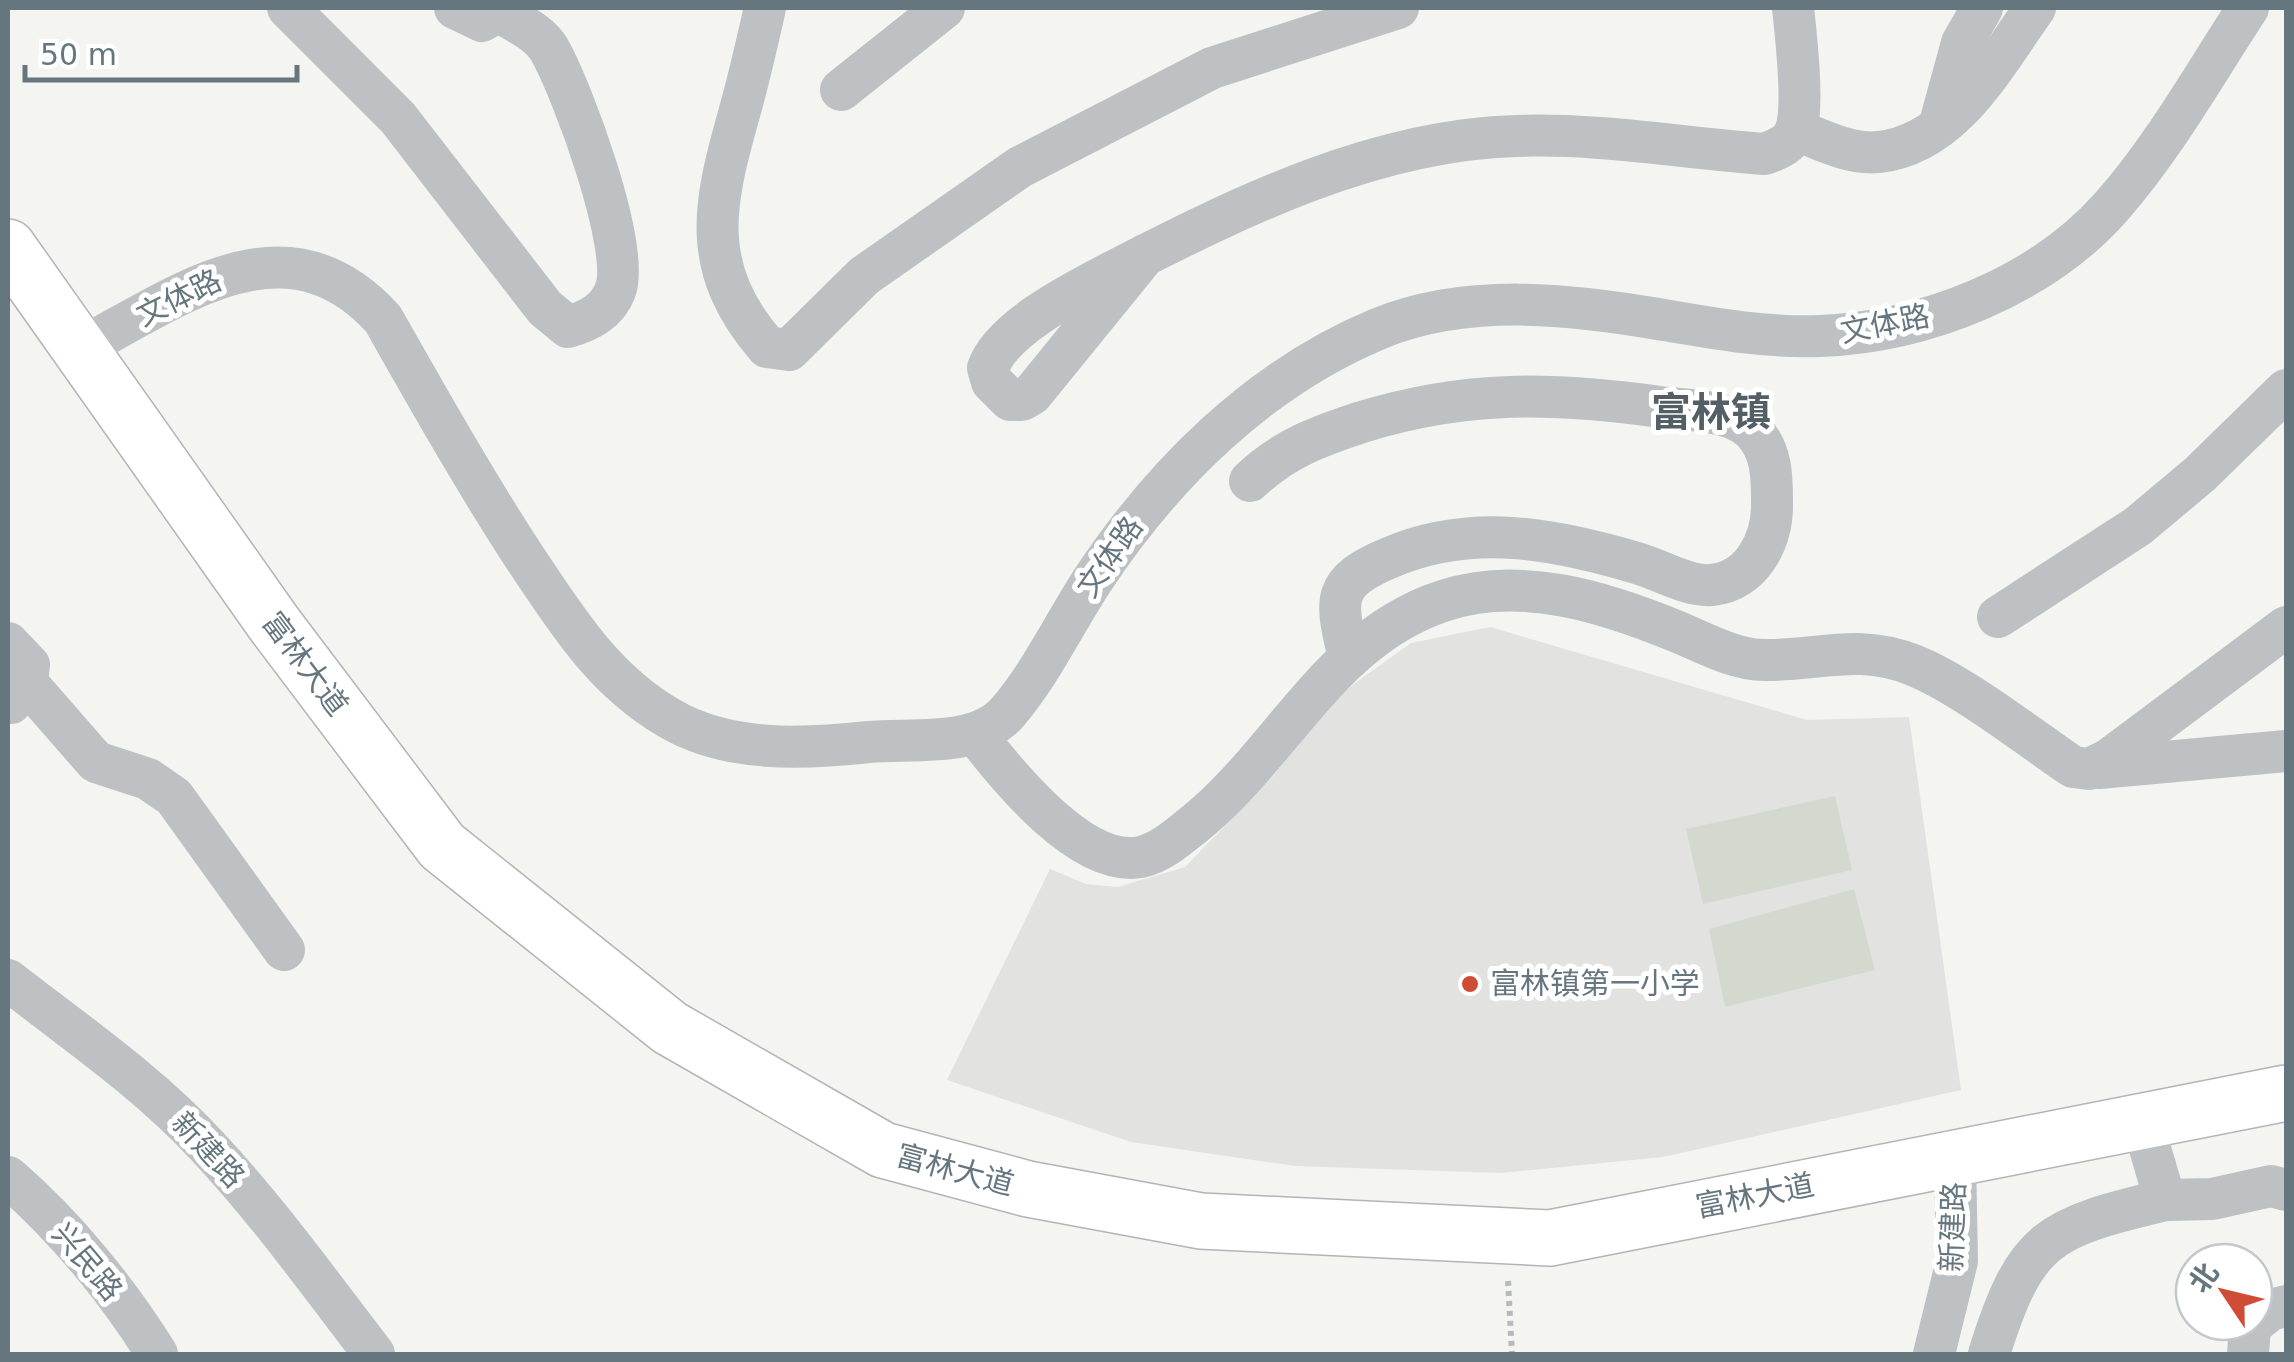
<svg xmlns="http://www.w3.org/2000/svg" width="2294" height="1362" font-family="'DejaVu Sans','Noto Sans SC',sans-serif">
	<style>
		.built { fill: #e2e3e1 }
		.green { fill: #d4d9d0 }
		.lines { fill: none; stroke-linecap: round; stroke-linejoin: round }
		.secondary-casing { stroke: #b0b5b8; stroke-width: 58 }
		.path { stroke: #b7babc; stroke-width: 6; stroke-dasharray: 5 5; stroke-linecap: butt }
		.minor { stroke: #bdc1c4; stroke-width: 42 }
		.secondary { stroke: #fff; stroke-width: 55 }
		.poi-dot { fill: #cf4c36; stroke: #fff; stroke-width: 4 }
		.labels { text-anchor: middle; stroke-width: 10; stroke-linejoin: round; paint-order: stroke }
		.street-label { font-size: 30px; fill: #66767f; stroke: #fff }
		.poi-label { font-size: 30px; fill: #66767f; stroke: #fff; text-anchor: start }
		.district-label { font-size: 40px; font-weight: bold; fill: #535e65; stroke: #fff }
	</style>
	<rect width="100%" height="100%" fill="#f4f4f1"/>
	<path class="built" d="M1490,627L1807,720L1909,717L1961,1090L1663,1157L1500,1173L1295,1166L1131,1142L947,1080L1050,869L1086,884L1118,887L1185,867L1274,775L1329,705L1355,683L1411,643Z"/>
	<g class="green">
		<path d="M1835,796L1852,870L1703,904L1686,829Z"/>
		<path d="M1854,889L1875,970L1725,1007L1709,929Z"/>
	</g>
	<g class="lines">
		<g class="secondary-casing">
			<path id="secondary" d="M8,247L275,625L442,846L670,1028L883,1150L1028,1189L1201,1221L1550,1238L2286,1093"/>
		</g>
		<path class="path" d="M1508,1281L1512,1354"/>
		<g class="minor">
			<path d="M288,8L398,118L545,308L568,327C588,321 607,312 615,291C632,250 572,89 549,49C537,29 512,22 495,8"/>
			<path d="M455,8L482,21L499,11"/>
			<path d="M765,8C757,43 749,79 739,114C713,206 699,268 767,347L789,350L864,276L1020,167L1212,68L1398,8"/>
			<path d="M841,90L944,8"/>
			<path d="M1942,116L1962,43L1982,8"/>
			<path d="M1796,130C1822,140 1850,155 1879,152C1954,144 1996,62 2035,8"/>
			<path d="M1145,255L1032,394L1022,400H1010L992,382L988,368C1002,327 1080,289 1118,269C1241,206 1375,140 1516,136C1599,133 1683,148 1765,154C1778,149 1791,144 1796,130C1804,105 1796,35 1793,8"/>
			<path d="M79,349C178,297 286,212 383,319C429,400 474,480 525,558C566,619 603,680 669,718C728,753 804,749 869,742C912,738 976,748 1007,713C1040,675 1064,624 1092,581C1162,475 1258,379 1378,329C1467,292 1572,304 1664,320C1716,329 1767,338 1820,336C1925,332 2041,286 2111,207C2164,147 2204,75 2248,8"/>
			<path d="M1250,481C1283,449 1319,436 1362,422C1466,390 1553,392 1660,407C1690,411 1731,409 1753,431C1772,451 1772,477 1772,502C1773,539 1753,581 1712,585C1689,587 1662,571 1640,564C1556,539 1473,522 1389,558C1329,583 1336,601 1349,658"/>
			<path d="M1998,617L2138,526L2200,474L2286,390"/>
			<path d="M8,643L29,665L27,683L11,703"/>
			<path d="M27,683L96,762L148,779L174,797L284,950"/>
			<path d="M976,735C1007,775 1082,869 1141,857C1161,852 1177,838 1192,826C1281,756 1329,638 1443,601C1521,575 1605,602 1678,632C1704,643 1735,660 1764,660C1818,661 1858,643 1913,665C1961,684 2029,737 2073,767L2089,769L2108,760L2286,627"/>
			<path d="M2099,768L2286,751"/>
			<path d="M8,980C76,1033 148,1082 207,1146C268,1211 320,1284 374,1354"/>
			<path d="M2142,1121L2165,1200L2212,1199L2271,1186L2286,1190"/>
			<path d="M8,1177C65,1226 117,1290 157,1354"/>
			<path d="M1934,1354L1957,1261L1955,1157"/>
			<path d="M1989,1354C2026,1236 2048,1228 2165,1200"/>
			<path d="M2248,1354L2250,1326L2270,1310L2286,1306"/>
		</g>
		<use href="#secondary" class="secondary"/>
	</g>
	<circle class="poi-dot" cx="1470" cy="984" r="10"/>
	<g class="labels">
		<g class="street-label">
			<text transform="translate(179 298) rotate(-26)" y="10">文体路</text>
			<text transform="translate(1885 324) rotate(-11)" y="10">文体路</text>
			<text transform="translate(1110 557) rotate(-55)" y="10">文体路</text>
			<text transform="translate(305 664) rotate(53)" y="10">富林大道</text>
			<text transform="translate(208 1150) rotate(47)" y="10">新建路</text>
			<text transform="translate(955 1170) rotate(15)" y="10">富林大道</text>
			<text transform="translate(1755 1196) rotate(-11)" y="10">富林大道</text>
			<text transform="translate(1953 1227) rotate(-88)" y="10">新建路</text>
			<text transform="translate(87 1262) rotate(50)" y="10">兴民路</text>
		</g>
		<g class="poi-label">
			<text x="1490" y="994">富林镇第一小学</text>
		</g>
		<g class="district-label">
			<text x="1711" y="426">富林镇</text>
		</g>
	</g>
	<rect width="2294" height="1362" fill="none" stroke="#66767f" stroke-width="20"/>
	<g transform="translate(2224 1292) rotate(305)"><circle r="48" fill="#ffffff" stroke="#c2c8cc" stroke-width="2.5"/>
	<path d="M0-8L18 38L0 25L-18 38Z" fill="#cf4c36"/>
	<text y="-15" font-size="28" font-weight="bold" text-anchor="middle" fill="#66767f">北</text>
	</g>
	<path d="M25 65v15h272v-15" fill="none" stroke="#66767f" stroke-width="5"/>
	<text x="40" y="65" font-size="30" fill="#66767f" stroke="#ffffff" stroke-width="8" paint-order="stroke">50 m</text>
</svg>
